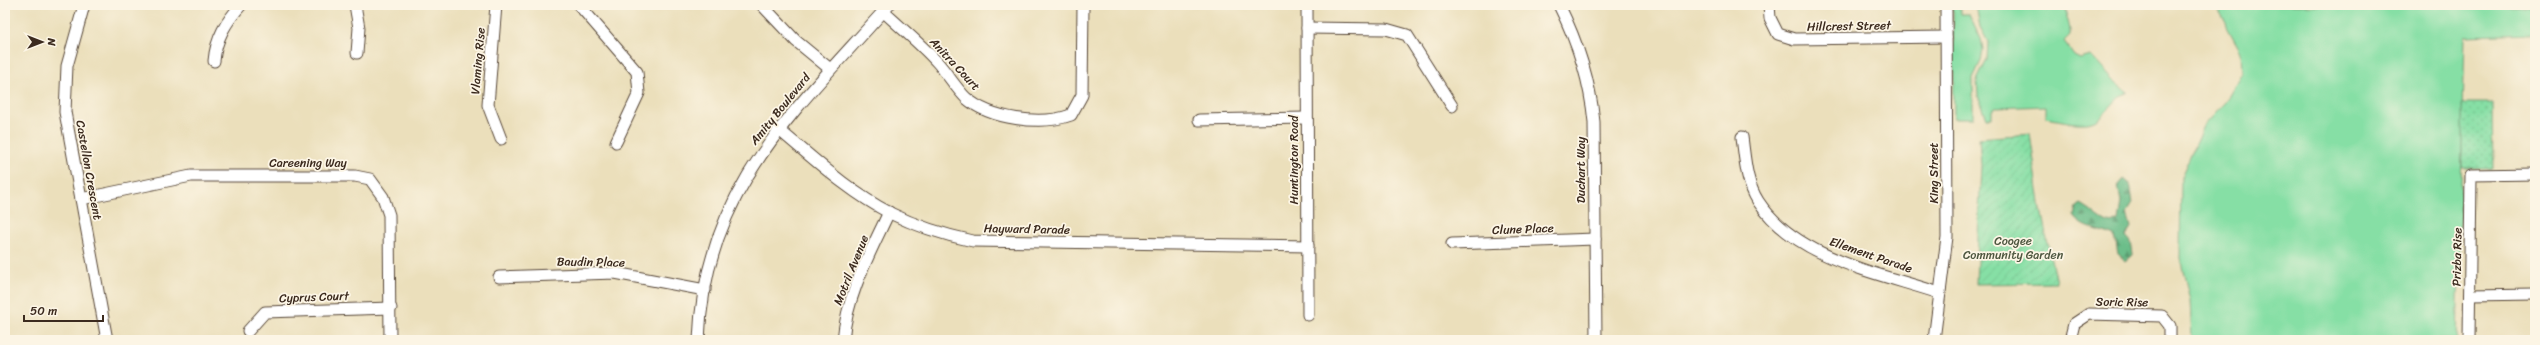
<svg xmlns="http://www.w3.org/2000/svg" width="2540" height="345" font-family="Sriracha,sans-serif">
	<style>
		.grass { fill: #86dfa5; stroke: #608462 }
		.forest { fill: url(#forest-firs); stroke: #547454 }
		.park { fill: url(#park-dots); stroke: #608462 }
		.garden { fill: url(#garden-furrows); stroke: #608462 }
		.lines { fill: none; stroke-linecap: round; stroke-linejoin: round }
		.minor-casing { stroke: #554536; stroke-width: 13 }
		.minor { stroke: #fff; stroke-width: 11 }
		.labels { text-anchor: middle; stroke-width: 3.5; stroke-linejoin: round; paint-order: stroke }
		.street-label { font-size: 12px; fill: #3b2a1e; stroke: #fcf5e5 }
		.park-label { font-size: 12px; fill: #4e5740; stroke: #fcf5e5 }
	</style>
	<defs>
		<pattern id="forest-firs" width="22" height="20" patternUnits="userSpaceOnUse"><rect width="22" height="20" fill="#6cbe8a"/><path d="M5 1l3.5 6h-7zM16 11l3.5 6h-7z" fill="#5a9b70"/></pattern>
		<pattern id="park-dots" width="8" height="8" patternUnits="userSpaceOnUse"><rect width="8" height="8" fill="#86dfa5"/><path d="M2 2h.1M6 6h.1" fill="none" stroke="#75c08e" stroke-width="1.8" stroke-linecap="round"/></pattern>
		<pattern id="garden-furrows" width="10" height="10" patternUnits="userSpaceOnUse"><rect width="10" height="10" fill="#86dfa5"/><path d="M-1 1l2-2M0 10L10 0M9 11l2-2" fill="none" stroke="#75c08e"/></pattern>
	</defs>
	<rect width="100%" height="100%" fill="#fcf5e5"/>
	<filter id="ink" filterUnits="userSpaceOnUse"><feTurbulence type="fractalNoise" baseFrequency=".025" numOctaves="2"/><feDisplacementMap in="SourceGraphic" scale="8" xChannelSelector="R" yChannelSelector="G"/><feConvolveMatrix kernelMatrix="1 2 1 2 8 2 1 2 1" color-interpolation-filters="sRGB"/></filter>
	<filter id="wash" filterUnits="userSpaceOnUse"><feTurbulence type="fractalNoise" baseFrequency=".012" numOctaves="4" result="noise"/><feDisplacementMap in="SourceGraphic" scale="16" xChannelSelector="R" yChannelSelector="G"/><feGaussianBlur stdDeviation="0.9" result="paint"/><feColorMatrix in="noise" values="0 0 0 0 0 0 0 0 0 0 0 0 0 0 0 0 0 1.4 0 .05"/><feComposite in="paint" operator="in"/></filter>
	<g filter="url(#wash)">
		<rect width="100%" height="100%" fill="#ebdfbb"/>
		<g class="grass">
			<path d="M1953,5H1960V14H1969L1981,39L1983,49L1981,61L1973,78V118H1954Z"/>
			<path d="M1976,5H2065C2065,16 2071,25 2070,36L2064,42L2074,56L2080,59L2091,56L2114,81L2128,92C2113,99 2111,110 2098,119C2085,128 2061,120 2046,118V106L1995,108L1992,110V118H1987L1978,96L1977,80L1987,60L1988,42L1980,27Z"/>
			<path d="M2215,5H2535V34L2465,36L2457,340H2192L2190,300L2180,258L2181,177L2203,126L2226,101L2242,73L2241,52Z"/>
		</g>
		<path class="forest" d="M2124,179L2129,183L2132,205L2127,213L2131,227L2126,236L2131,242L2133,255L2126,261L2118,254L2115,236C2102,230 2082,229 2074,216L2076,207L2080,204C2092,210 2099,221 2111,224L2118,221L2121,202L2118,186Z"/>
		<path class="park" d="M2462,103H2492L2493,168H2462Z"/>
		<path class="garden" d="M2030,134L2041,210L2056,283L1976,284L1981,165L1979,138Z"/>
	</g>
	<g filter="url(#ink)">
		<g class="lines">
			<g class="minor-casing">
				<g id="minor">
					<path d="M84,5L67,66L65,112L107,340"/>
					<path d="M355,5L359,28L357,53"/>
					<path d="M496,5L488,105L501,139"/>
					<path d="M579,5L637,72L639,93L616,142"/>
					<path d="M762,5L796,41L830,69"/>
					<path d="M1307,5L1308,315"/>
					<path d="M1559,5C1578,43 1590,80 1594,122L1596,340"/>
					<path d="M1769,5L1770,18L1778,34L1794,39L1946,37"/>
					<path d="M883,11C901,28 921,44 937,62C947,73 955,87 966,98C990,119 1041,126 1071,115L1082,95L1083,5"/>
					<path d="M1307,28L1386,29L1407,35L1452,106"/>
					<path d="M214,61C216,38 226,22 241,5"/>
					<path d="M1199,120L1306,118"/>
					<path d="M778,129C813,158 849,192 890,213C916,226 945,235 973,241L1308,246"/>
					<path d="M1742,137C1745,159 1746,182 1758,201C1796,259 1879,273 1939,293"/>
					<path d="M81,199L191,176H355L370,179L383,197L389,215L390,340"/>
					<path d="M1452,244L1595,239"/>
					<path d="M499,277L615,273L705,290"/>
					<path d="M2470,295L2535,294"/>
					<path d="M248,331L265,312L391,308"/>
					<path d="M699,340C704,189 796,110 889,5"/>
					<path d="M843,340C847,294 870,253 889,212"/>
					<path d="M1934,340L1947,237L1946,5"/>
					<path d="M2070,340L2074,324L2089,314L2162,316L2170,326V340"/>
					<path d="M2469,340L2471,175L2535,174"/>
				</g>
			</g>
			<use href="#minor" class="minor"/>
		</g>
	</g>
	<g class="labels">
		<g class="street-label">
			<text transform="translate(1849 26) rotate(-1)" y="4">Hillcrest Street</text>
			<text transform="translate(478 61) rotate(-85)" y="4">Vlaming Rise</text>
			<text transform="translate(955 64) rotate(47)" y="4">Anitra Court</text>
			<text transform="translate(780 109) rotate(-51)" y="4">Amity Boulevard</text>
			<text transform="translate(1294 160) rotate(-90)" y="4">Huntington Road</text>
			<text x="308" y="167">Careening Way</text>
			<text transform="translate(89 170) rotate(80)" y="4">Castellon Crescent</text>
			<text transform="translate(1581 170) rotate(-90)" y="4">Duchart Way</text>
			<text transform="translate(1934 173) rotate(-90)" y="4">King Street</text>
			<text transform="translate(1027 229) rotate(1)" y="4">Hayward Parade</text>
			<text transform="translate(1523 229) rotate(-2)" y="4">Clune Place</text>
			<text transform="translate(1871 255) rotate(19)" y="4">Ellement Parade</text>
			<text transform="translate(2457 257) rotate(-89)" y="4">Prizba Rise</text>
			<text transform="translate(591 262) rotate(1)" y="4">Baudin Place</text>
			<text transform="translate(851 270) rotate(-68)" y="4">Motril Avenue</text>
			<text transform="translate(314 297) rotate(-2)" y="4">Cyprus Court</text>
			<text transform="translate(2122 302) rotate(1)" y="4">Soric Rise</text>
		</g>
		<g class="park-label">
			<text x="2013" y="245">Coogee<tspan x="2013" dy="14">Community Garden</tspan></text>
		</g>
	</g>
	<rect width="2540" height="345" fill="none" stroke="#fcf5e5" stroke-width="20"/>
	<g transform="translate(42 42) rotate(90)" stroke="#fcf5e5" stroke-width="3" paint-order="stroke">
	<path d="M0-3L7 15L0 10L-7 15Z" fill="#3b2a1e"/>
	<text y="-6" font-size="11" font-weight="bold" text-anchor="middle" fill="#3b2a1e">N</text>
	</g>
	<path d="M24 315v6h79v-6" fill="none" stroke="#3b2a1e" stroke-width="2"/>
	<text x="30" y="315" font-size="12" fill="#3b2a1e" stroke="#fcf5e5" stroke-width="3" paint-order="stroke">50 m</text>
</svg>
